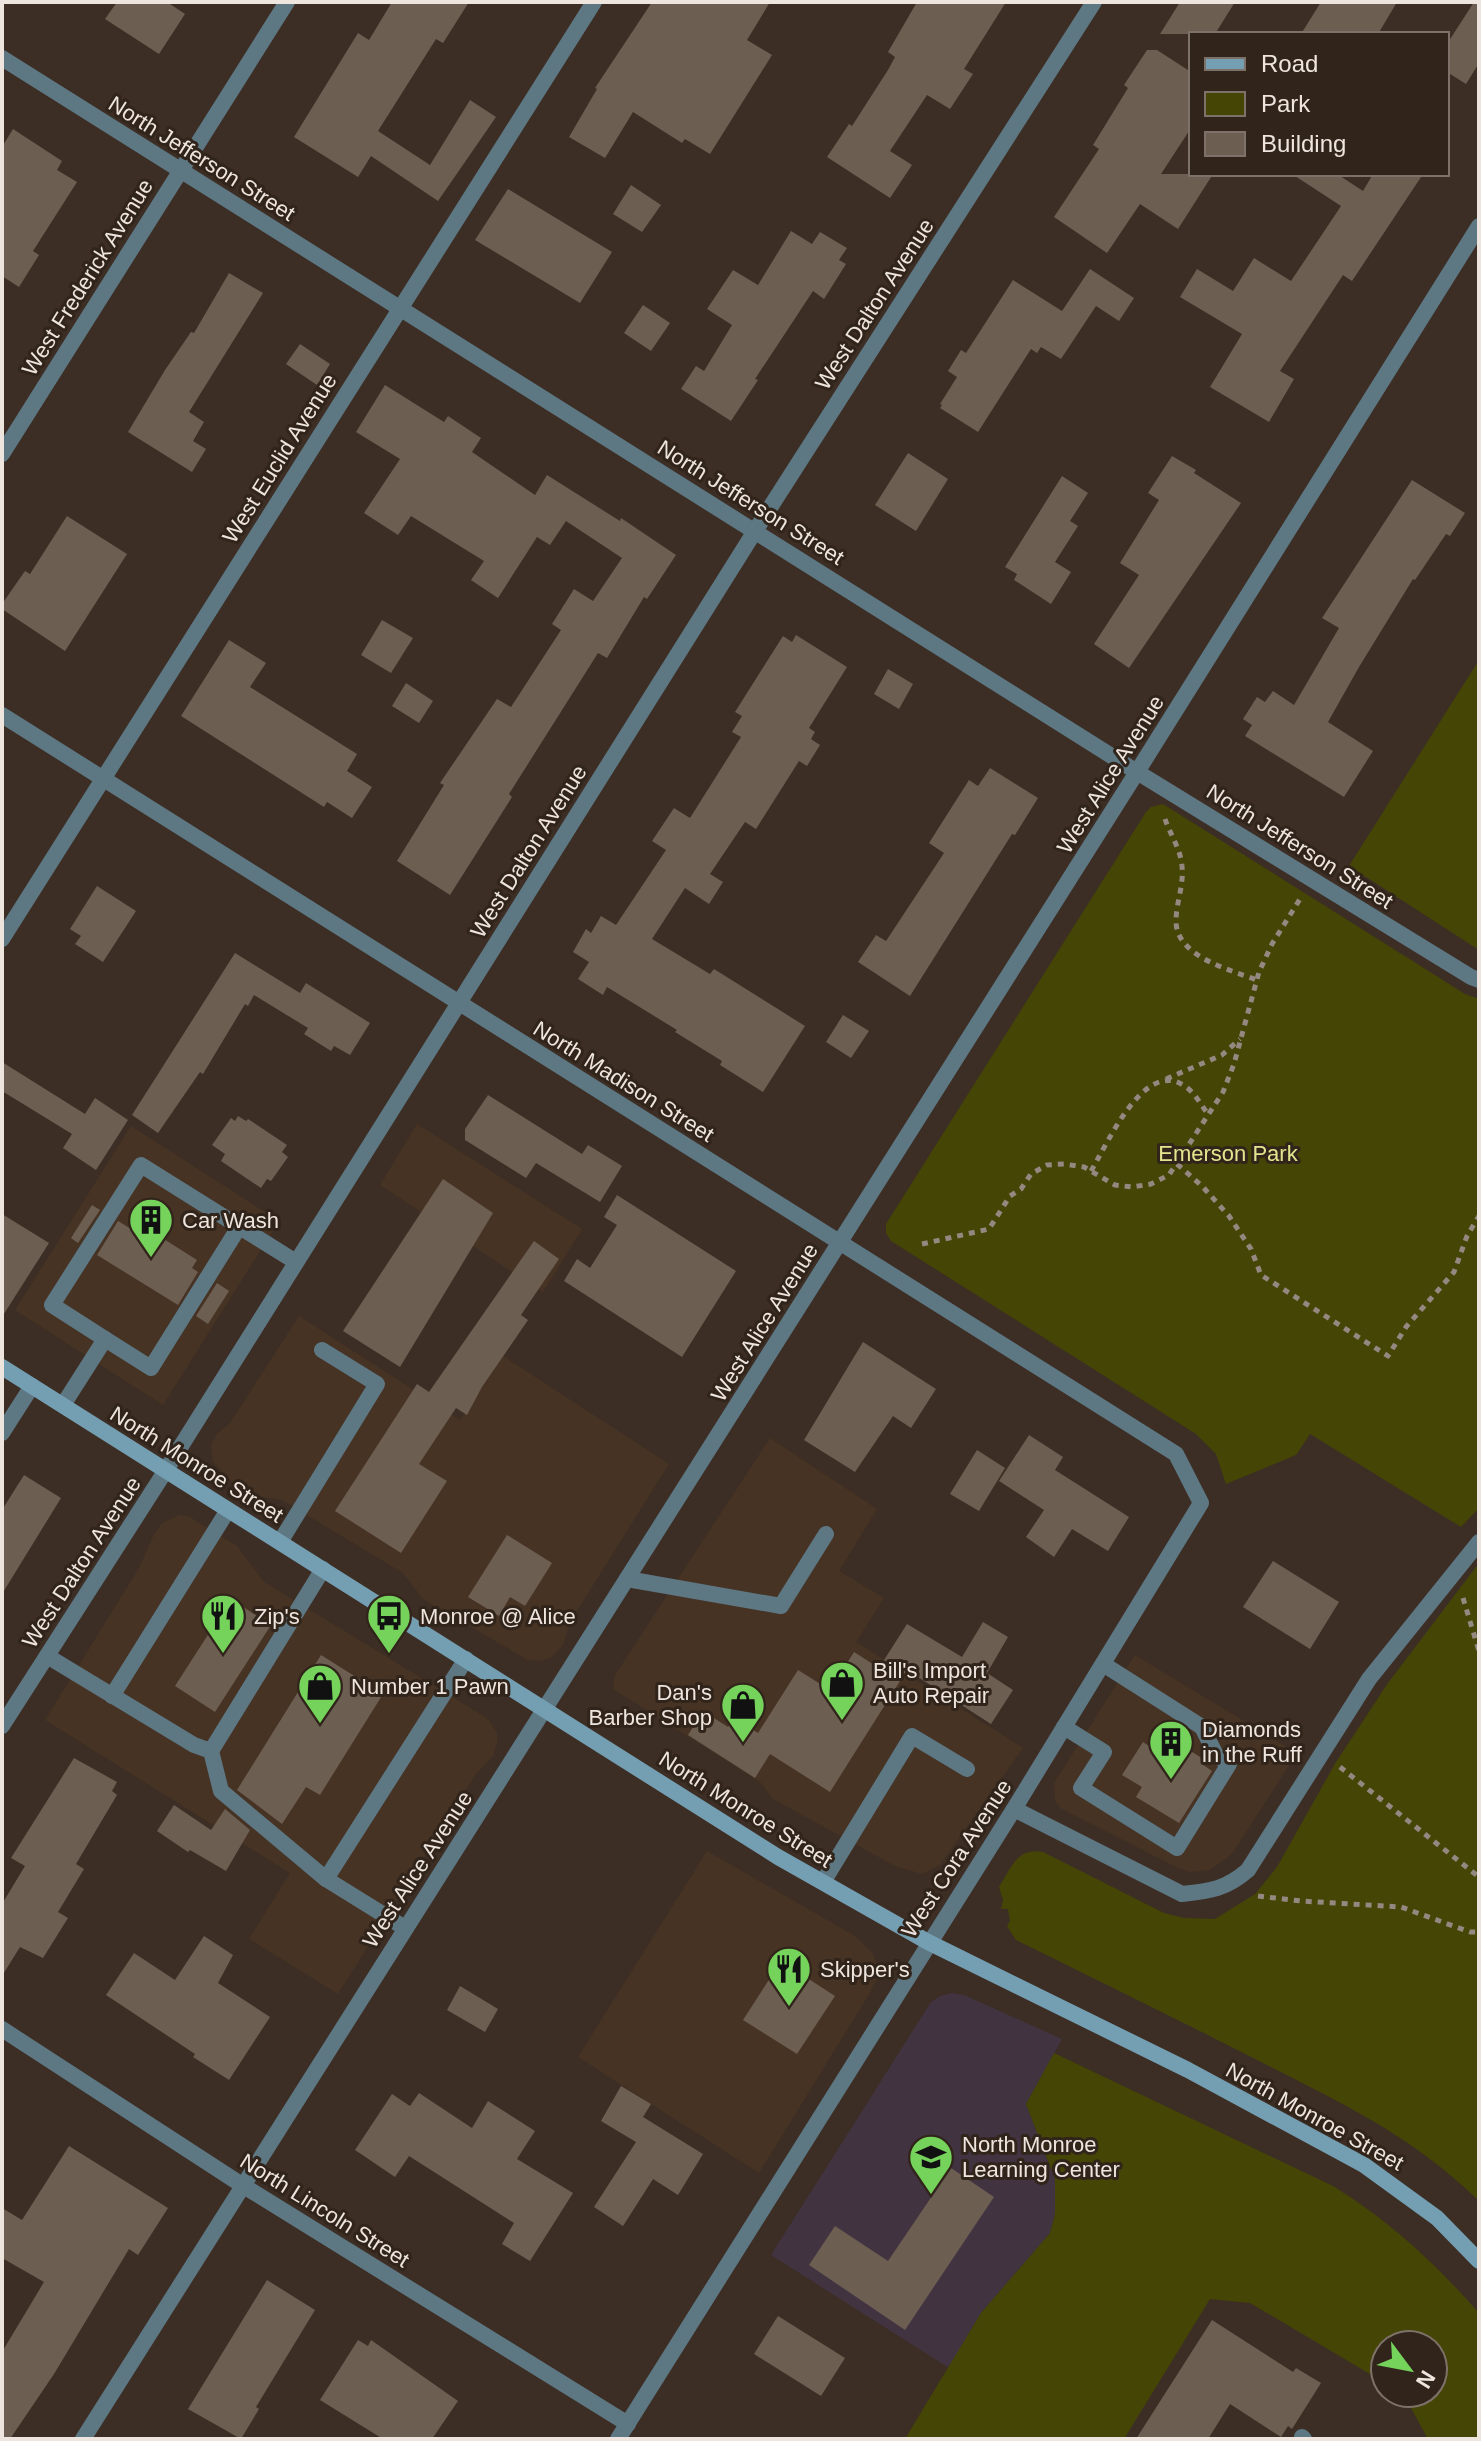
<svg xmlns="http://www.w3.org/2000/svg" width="1481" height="2441" font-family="Arial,sans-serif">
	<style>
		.built { fill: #463324 }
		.education { fill: #423341 }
		.green { fill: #454506 }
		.building { fill: #6d5e52 }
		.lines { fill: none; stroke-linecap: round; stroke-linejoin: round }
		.path { stroke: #948880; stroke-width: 5; stroke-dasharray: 6 6; stroke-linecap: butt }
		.lane { stroke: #5d7783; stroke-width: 16 }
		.street { stroke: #5d7783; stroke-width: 16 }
		.secondary { stroke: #749eb2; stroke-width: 16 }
		.labels { text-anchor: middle; stroke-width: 6; stroke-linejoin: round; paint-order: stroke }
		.street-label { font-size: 22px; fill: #eee5df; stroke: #31241a }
		.park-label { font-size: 22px; fill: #e2e58e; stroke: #31241a }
		.poi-label { font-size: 22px; fill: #eee5df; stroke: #31241a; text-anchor: start }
	</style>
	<rect width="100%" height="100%" fill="#3c2e24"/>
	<g class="built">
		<path d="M417,1124L582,1229L543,1292L380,1185Z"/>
		<path d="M131,1126L279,1221L163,1405L15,1310Z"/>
		<path d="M299,1316L460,1420L503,1356L669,1464L570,1622L563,1645L552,1657L541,1661L528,1660L423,1599L403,1573L282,1500L254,1496L233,1483L213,1462L211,1445L217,1434L230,1423Z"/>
		<path d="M770,1438L877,1509L839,1571L884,1598L856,1642L1023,1748L940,1865L922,1874L895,1866L773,1799L760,1782L613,1689L615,1675Z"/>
		<path d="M179,1515L190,1517L237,1546L264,1582L482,1715L489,1720L497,1733V1742L493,1756L476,1774L338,1994L249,1939L290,1873L45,1720L139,1568L154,1534L162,1523Z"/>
		<path d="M1135,1655L1297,1753L1232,1854L1210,1870L1190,1872L1178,1868L1060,1808L1055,1801L1054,1783Z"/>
		<path d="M707,1851L855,1936L873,1954L876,1962L877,1978L871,1991L759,2173L578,2057Z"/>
	</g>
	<path class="education" d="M952,1993L964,1995L1062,2039L1026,2104L1055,2179V2214L1050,2233L981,2313L949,2368L771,2255L931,2002L940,1996Z"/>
	<g class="green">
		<path d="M1479,660V950L1349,866Z"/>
		<path d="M1163,804L1465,994L1479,999V1508L1461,1527L1310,1434L1296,1455L1226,1484L1216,1454L1196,1434L891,1241L886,1233V1224L1146,812L1151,807Z"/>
		<path d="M1479,1563V2201C1412,2136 1345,2105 1263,2063C1181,2021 1099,1981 1016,1940L1007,1926L1010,1921L1008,1909H1001L1003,1900L999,1887C1011,1868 1017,1847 1043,1852L1164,1913L1184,1918L1215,1919L1255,1894L1277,1867L1336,1762L1388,1683Z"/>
		<path d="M1054,2053L1333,2186C1391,2222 1434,2262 1479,2313V2439H1428L1411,2408L1396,2393H1433V2345H1385V2383L1250,2303L1210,2299L1124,2439H905L981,2313L1050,2233L1055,2214V2179L1026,2104Z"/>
	</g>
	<g class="building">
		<path d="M117,2H167L185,14L159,54L105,19Z"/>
		<path d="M392,2H469L443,43L436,39L378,131L430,165L470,100L496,117L438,201L371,156L358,177L294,137L358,33L369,40Z"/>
		<path d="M652,2H770L747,40L772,55L710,154L685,139L682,143L633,112L605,158L569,137L597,89L595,88Z"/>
		<path d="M917,2H1006L964,69L973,74L950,109L927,95L890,151L912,165L890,198L827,157L849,124L852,126L888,70L895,57L888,52Z"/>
		<path d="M1180,2H1235L1215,34H1160Z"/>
		<path d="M1321,2H1397L1378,34H1301Z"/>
		<path d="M1474,2H1479V63L1466,84L1447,72V44Z"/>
		<path d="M1147,50H1157L1191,72V128L1161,174H1213L1178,229L1140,204L1107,253L1054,217L1099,149L1093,145L1128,88L1124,85Z"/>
		<path d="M13,129L62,161L57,170L77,182L33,251L39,255L19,287L2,276V147Z"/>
		<path d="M1292,174H1337L1363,191L1373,174H1423L1352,281L1343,275L1280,371L1294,379L1269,422L1210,387L1242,334L1180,297L1197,269L1233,291L1254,258L1291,281L1341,206Z"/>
		<path d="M631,185L661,205L642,232L613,214Z"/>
		<path d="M508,189L612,252L580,303L475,240Z"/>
		<path d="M791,231L812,244L820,232L847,248L839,260L846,264L824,299L813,291L755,379L758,380L731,421L681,389L696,366L704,371L732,325L707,309L733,270L758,285Z"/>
		<path d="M1090,269L1134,298L1119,321L1096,306L1061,359L1041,347L1037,353L1031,349L978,432L940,408L942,405L940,404L957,377L948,371L961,350L966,353L1013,280L1062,311Z"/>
		<path d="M229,273L263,293L189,412L204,422L193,441L206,449L192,472L128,432L165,370L191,332L194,333Z"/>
		<path d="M643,305L670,323L651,351L624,333Z"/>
		<path d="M300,344L330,364L317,385L286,364Z"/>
		<path d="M385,385L444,422L448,416L481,438L472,452L535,495L547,475L620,521L621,518L676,555L647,599L644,597L607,658L598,653L509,794L512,797L450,895L397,861L444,785L440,783L497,699L511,707L561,630L552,624L574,589L593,601L622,558L566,521L550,545L537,537L498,598L471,580L484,561L411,516L398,535L364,513L400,459L356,432Z"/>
		<path d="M908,453L948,479L916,531L875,505Z"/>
		<path d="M1172,456L1196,470L1194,473L1241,503L1129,668L1094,644L1139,575L1120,563L1159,500L1148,493Z"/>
		<path d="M1062,476L1088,493L1070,521L1078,526L1055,562L1071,572L1051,604L1014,580L1017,574L1005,567Z"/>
		<path d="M1412,480L1465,513L1450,536L1446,534L1415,580L1413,579L1359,667L1328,722L1373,751L1344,797L1245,736L1252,725L1243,719L1257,697L1265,702L1273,691L1294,705L1339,628L1322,618Z"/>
		<path d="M67,516L127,554L65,651L2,609V604L25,571L30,574Z"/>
		<path d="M382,620L413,638L391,673L361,655Z"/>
		<path d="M796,635L847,667L809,728L815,732L811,739L820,745L807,766L799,761L756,829L745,822L710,874L723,882L709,904L685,888L652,939L710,974L714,969L805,1026L763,1092L720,1065L722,1061L675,1032L677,1030L607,987L603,995L578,979L589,962L573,952L586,929L591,933L601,916L616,925L666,850L652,841L674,808L690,818L741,737L732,732L742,716L735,712L783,636L792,642Z"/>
		<path d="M229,640L266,663L250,687L357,754L347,771L372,787L352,818L327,802L324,807L181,716Z"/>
		<path d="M888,669L913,684L899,709L874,694Z"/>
		<path d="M406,683L433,701L419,723L392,706Z"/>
		<path d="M990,768L1038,798L1015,835L1012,834L910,996L858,962L876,935L886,941L944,853L929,843L969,780L978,786Z"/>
		<path d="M97,886L136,911L103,962L75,944L81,936L70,929Z"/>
		<path d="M235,953L300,993L306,983L370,1023L350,1055L334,1046L331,1051L304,1034L308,1028L254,995L248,1006L245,1004L203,1074L200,1072L158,1133L132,1115Z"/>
		<path d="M843,1015L869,1031L851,1058L826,1042Z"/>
		<path d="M2,1062L85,1114L95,1098L128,1120L96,1170L63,1148L72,1134L2,1091Z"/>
		<path d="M488,1095L582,1154L588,1145L622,1166L600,1202L536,1163L526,1178L465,1140V1129Z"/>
		<path d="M238,1116L246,1121L248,1119L287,1145L282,1152L288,1157L271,1181L267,1179L261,1188L221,1161L225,1154L212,1145L231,1118L235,1121Z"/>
		<path d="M443,1179L493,1213L400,1367L343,1331Z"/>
		<path d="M617,1195L736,1271L682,1357L564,1281L577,1259L590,1268L617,1225L604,1217Z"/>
		<path d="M92,1205L100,1210L78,1243L71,1238Z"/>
		<path d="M2,1214L49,1243L2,1317Z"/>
		<path d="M118,1221L154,1243L159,1236L197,1260L192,1268L198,1272L178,1305L97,1255Z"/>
		<path d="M534,1241L559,1259L521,1315L528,1320L482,1387L467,1415L456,1408L419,1464L447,1481L401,1553L335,1511L417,1384L429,1392Z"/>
		<path d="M217,1283L229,1291L208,1324L196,1316Z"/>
		<path d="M863,1342L936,1389L911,1428L893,1416L855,1472L804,1440Z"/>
		<path d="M1029,1435L1063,1457L1055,1470L1129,1517L1108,1551L1072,1529L1054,1557L1026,1537L1044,1510L999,1481Z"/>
		<path d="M977,1450L1005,1468L979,1511L950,1494Z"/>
		<path d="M24,1475L61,1498L2,1594V1510Z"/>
		<path d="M507,1535L552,1563L525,1606L510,1597L499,1616L468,1597Z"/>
		<path d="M1273,1561L1339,1602L1310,1649L1243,1607Z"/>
		<path d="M231,1599L271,1625L215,1712L175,1686Z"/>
		<path d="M983,1622L1008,1637L987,1673L1013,1690L991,1724L907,1670L830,1792L770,1754L755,1778L688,1735L703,1711L728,1727L734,1718L758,1733L798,1670L830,1690L854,1652L879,1668L907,1624L962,1657Z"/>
		<path d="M321,1655L383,1694L320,1795L306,1787L282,1824L237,1790Z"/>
		<path d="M1168,1737L1205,1760L1202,1764L1212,1771L1179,1823L1136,1797L1142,1787L1122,1775L1143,1742L1158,1752Z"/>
		<path d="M74,1758L117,1782L112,1791L117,1795L76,1864L84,1869L58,1912L68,1918L43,1958L20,1947L2,1976V1904L25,1866L11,1858Z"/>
		<path d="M174,1805L211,1830L225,1809L250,1830L226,1871L190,1850L188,1852L157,1831Z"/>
		<path d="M204,1936L233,1955L218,1983L270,2017L229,2080L193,2057L195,2054L106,1995L134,1953L175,1980Z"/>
		<path d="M781,1961L835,1996L797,2054L743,2020Z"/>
		<path d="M460,1986L498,2009L485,2032L447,2010Z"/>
		<path d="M621,2086L651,2104L643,2117L703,2154L678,2195L653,2179L623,2226L594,2207L636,2142L601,2121Z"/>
		<path d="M419,2093L472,2128L488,2101L535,2131L517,2159L573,2193L530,2261L502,2244L514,2223L409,2156L395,2177L355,2150L392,2094L410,2106Z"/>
		<path d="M69,2146L168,2208L138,2255L129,2249L54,2374L10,2439H2V2352L44,2282L2,2258V2208L22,2220Z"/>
		<path d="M951,2168L994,2197L905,2330L809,2265L835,2226L888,2261Z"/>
		<path d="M267,2280L315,2310L256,2407L259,2409L241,2439L188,2409Z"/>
		<path d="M778,2316L845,2358L821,2396L754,2354Z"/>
		<path d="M1212,2320L1293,2372L1296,2368L1321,2383L1292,2429L1288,2426L1281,2437L1230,2404L1208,2439H1136Z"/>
		<path d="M358,2340L368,2346L371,2340L458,2401L432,2439H383L320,2400Z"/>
	</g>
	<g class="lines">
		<g class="path">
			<path d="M1165,819C1170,834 1181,850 1182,866C1184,886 1176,903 1176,921C1176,957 1231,970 1257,980"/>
			<path d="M1166,1079L1222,1055L1240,1039"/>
			<path d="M1177,1164L1202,1186L1229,1216L1251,1249L1261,1275L1388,1356L1406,1327L1454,1272L1467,1236L1479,1216"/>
			<path d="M1091,1171C1107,1145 1143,1060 1183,1085C1194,1091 1201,1105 1208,1114"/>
			<path d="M922,1244L989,1229L1010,1196L1021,1189L1031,1174L1047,1165L1064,1164L1084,1167L1115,1185L1132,1187L1151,1184L1169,1175L1223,1092L1234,1064L1259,972L1272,944L1300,899"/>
			<path d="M1463,1598L1479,1651"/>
			<path d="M1340,1767L1479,1877"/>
			<path d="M1258,1896L1301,1901L1401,1907L1470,1932H1479"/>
		</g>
		<g class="lane">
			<path d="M105,1339L151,1368L239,1227"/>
			<path d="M63,1405L105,1339L52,1305L141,1165L296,1262"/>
			<path d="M2,1433L32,1386"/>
			<path d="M280,1542L377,1384L322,1350"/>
			<path d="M627,1579L781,1606L826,1534"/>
			<path d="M47,1656L194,1745L211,1751L221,1791L326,1879"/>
			<path d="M112,1696L228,1510"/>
			<path d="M1064,1727L1104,1752L1081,1788L1177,1848L1229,1764L1216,1755L1202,1727L1103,1664"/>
			<path d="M211,1751L323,1569"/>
			<path d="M823,1882L912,1736L967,1769"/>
			<path d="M405,1928L326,1879L466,1659"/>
			<path d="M1302,2437L1304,2439"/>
		</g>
		<g class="street">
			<path d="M2,58L1137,772L1471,977L1479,980"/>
			<path d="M2,454L287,2"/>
			<path d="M2,715L1176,1454L1201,1503L1014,1809L618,2439"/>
			<path d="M2,939L594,2"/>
			<path d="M2,1726L166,1470L755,531L1094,2"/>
			<path d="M1014,1809L1182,1894C1211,1891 1226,1889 1248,1870L1369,1679L1479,1542"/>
			<path d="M2,2029L242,2185L628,2424"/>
			<path d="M83,2439L1137,772L1479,226"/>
		</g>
		<path class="secondary" d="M2,1367L778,1857L928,1942L1188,2070L1364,2165L1437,2218L1479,2261"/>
	</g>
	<defs>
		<g id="building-pin" transform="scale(2.3)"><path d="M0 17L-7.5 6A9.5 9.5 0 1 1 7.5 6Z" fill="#75d25b" stroke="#31241a"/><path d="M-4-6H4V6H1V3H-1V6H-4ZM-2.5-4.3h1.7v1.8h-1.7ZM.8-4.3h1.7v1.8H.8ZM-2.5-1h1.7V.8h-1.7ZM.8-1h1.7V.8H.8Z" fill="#111"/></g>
		<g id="restaurant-pin" transform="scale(2.3)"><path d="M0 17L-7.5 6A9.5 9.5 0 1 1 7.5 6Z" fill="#75d25b" stroke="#31241a"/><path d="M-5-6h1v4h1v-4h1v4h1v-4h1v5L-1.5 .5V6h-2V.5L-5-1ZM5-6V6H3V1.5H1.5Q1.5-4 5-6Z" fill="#111"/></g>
		<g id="bus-pin" transform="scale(2.3)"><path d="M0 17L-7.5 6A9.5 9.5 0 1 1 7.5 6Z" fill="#75d25b" stroke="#31241a"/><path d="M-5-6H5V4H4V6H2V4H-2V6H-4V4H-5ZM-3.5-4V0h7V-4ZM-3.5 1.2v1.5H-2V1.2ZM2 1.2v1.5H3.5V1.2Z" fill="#111"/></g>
		<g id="shop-pin" transform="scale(2.3)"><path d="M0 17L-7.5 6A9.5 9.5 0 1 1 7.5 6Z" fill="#75d25b" stroke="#31241a"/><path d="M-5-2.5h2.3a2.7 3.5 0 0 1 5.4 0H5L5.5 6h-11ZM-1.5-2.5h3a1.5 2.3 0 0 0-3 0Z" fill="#111"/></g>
		<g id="school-pin" transform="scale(2.3)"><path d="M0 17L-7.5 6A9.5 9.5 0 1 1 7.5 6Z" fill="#75d25b" stroke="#31241a"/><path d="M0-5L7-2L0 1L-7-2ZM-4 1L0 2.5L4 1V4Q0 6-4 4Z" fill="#111"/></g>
	</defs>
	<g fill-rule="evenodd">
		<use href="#building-pin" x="151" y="1220"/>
		<use href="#restaurant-pin" x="223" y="1616"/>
		<use href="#bus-pin" x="389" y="1616"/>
		<use href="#shop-pin" x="842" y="1683"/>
		<use href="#shop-pin" x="320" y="1686"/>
		<use href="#shop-pin" x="743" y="1705"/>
		<use href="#building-pin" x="1171" y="1742"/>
		<use href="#restaurant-pin" x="789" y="1969"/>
		<use href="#school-pin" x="931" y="2157"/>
	</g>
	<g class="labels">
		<g class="street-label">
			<text transform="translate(202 158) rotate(32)" y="8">North Jefferson Street</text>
			<text transform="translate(87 277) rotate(-58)" y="8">West Frederick Avenue</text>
			<text transform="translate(874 304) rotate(-57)" y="8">West Dalton Avenue</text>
			<text transform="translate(279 458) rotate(-58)" y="8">West Euclid Avenue</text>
			<text transform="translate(751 502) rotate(32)" y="8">North Jefferson Street</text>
			<text transform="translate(1110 774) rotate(-58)" y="8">West Alice Avenue</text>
			<text transform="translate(1300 846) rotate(32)" y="8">North Jefferson Street</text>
			<text transform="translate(528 851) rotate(-58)" y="8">West Dalton Avenue</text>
			<text transform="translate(624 1081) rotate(32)" y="8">North Madison Street</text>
			<text transform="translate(764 1322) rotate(-58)" y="8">West Alice Avenue</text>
			<text transform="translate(197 1464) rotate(32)" y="8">North Monroe Street</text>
			<text transform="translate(81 1562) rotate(-57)" y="8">West Dalton Avenue</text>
			<text transform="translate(746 1809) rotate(32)" y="8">North Monroe Street</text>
			<text transform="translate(956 1858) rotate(-57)" y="8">West Cora Avenue</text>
			<text transform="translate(417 1869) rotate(-57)" y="8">West Alice Avenue</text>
			<text transform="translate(1315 2116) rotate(29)" y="8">North Monroe Street</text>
			<text transform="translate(325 2210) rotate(32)" y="8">North Lincoln Street</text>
		</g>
		<g class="park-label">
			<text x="1228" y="1161">Emerson Park</text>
		</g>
		<g class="poi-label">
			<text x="182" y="1228">Car Wash</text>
			<text x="254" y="1624">Zip's</text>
			<text x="420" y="1624">Monroe @ Alice</text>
			<text x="873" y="1678">Bill's Import<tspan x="873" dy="25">Auto Repair</tspan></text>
			<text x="351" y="1694">Number 1 Pawn</text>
			<text x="712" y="1700" text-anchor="end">Dan's<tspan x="712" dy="25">Barber Shop</tspan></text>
			<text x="1202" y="1737">Diamonds<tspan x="1202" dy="25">in the Ruff</tspan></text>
			<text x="820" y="1977">Skipper's</text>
			<text x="962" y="2152">North Monroe<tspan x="962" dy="25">Learning Center</tspan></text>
		</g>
	</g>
	<rect width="1481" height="2441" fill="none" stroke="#eee5df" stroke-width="8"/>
	<rect x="1189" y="32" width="260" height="144" fill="#31241a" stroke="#7d7169" stroke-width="2"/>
	<rect x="1205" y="58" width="40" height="12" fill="#749eb2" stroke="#7d7169" stroke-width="2"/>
	<text x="1261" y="72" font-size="24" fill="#eee5df">Road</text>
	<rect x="1205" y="92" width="40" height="24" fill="#454506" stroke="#7d7169" stroke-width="2"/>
	<text x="1261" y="112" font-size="24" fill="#eee5df">Park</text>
	<rect x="1205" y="132" width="40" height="24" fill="#6d5e52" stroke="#7d7169" stroke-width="2"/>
	<text x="1261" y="152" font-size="24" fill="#eee5df">Building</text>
	<g transform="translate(1409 2369) rotate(122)"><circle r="38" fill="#31241a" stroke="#7d7169" stroke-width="2"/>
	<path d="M0-6L14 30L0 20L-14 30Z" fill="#75d25b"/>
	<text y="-12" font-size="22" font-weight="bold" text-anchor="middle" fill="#eee5df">N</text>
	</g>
</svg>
